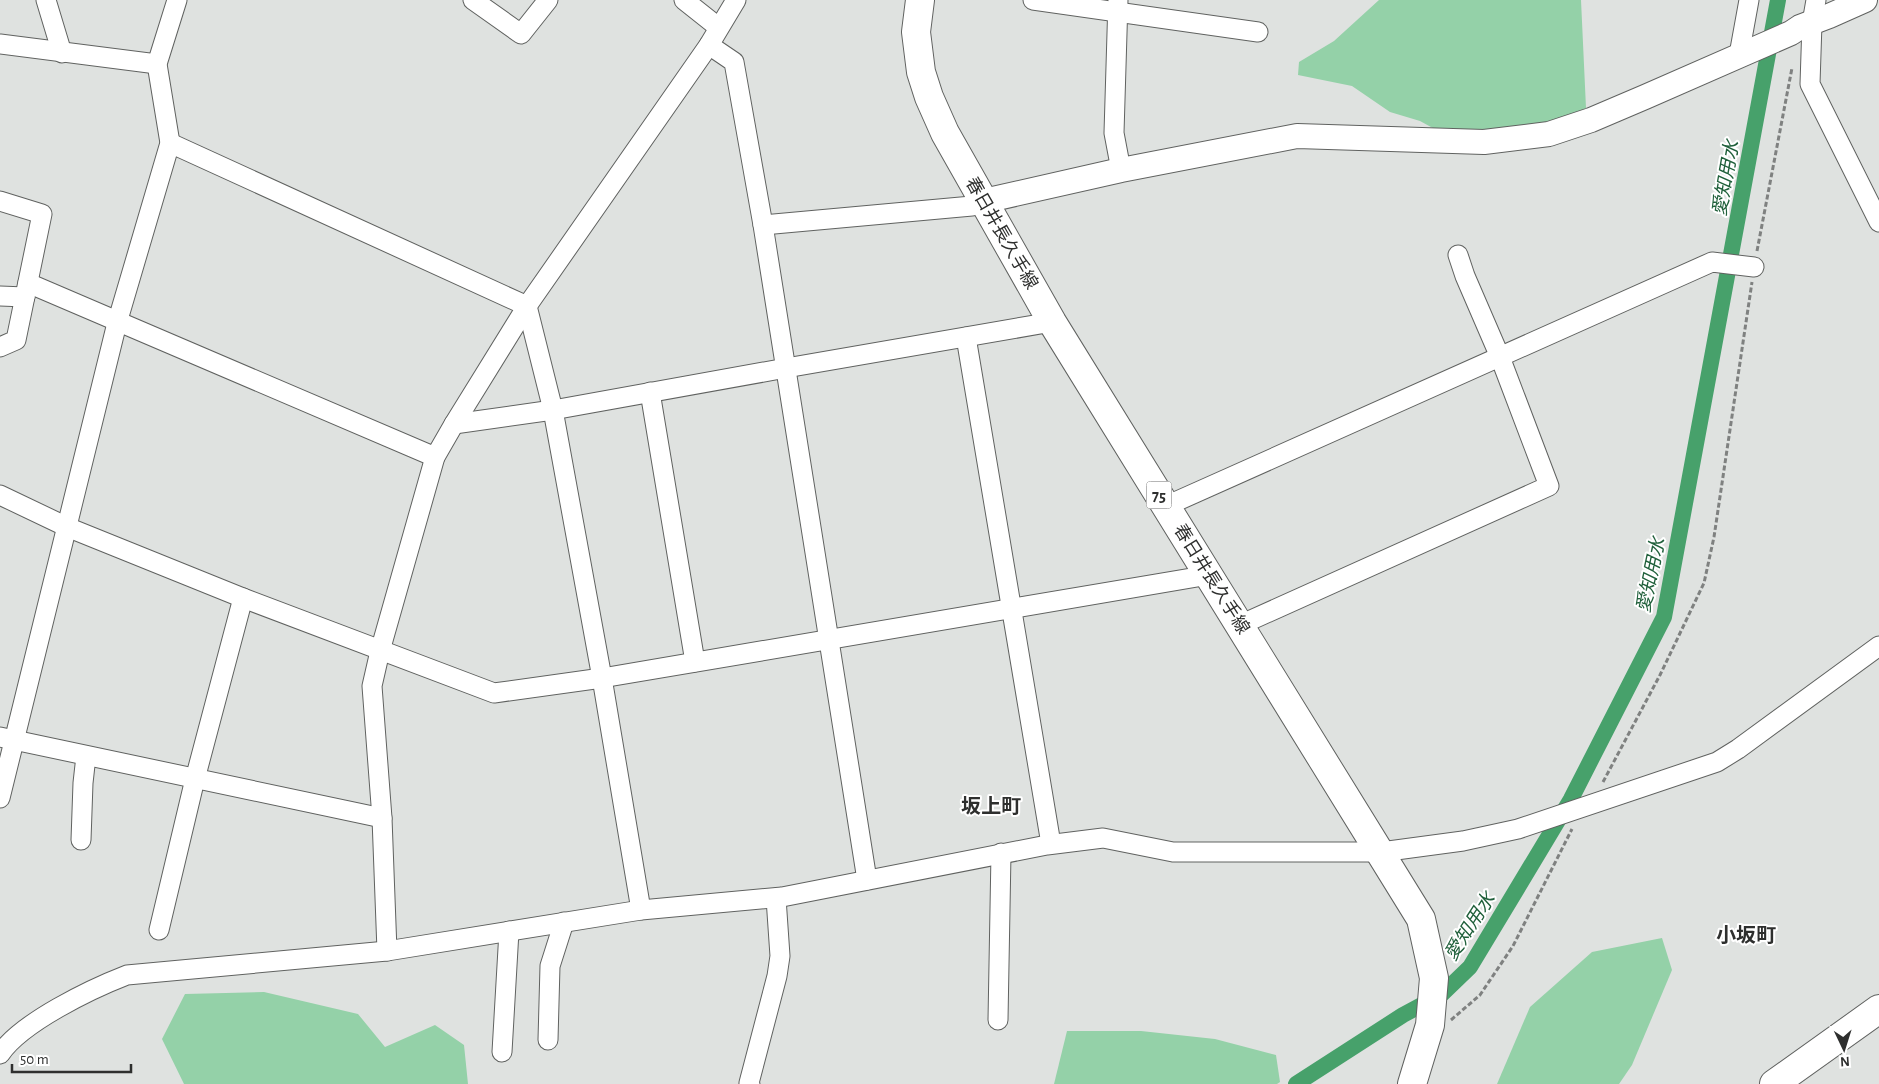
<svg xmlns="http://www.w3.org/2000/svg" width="1879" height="1084" font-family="'Alegreya Sans','Noto Sans JP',sans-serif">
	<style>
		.green { fill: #94d1a8 }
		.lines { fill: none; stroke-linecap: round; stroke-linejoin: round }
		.canal { stroke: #47a16b; stroke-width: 16 }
		.minor-casing { stroke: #606260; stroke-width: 21 }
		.tertiary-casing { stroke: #606260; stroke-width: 26 }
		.primary-casing { stroke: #606260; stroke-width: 30 }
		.trunk-casing { stroke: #606260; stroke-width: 30 }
		.path { stroke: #7f8180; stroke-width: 3; stroke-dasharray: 5 2.5; stroke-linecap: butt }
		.minor { stroke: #fff; stroke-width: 19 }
		.tertiary { stroke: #fff; stroke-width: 24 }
		.primary { stroke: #fff; stroke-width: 28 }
		.trunk { stroke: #fff; stroke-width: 28 }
		.labels { text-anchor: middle; stroke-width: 4; stroke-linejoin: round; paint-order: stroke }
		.shield { fill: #fff; stroke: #6d6d6d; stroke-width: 1 }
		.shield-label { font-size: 16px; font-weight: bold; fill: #2e2f2e }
		.street-label { font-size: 18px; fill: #2e2f2e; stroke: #fff }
		.water-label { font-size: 19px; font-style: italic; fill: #20603b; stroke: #fff }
		.quarter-label { font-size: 20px; font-weight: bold; fill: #2e2f2e; stroke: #fff }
	</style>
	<rect width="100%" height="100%" fill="#dfe2e0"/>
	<g class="green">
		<path d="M1379,0H1581L1586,108L1549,125L1493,131L1442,133L1420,121L1390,112L1352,86L1298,75L1299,62L1334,41Z"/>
		<path d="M1662,938L1672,970L1632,1065L1619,1084H1497L1530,1007L1592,952Z"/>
		<path d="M264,992L358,1014L385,1047L435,1025L464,1045L468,1084H184L162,1039L185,994Z"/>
		<path d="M1067,1031H1141L1215,1039L1276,1055L1280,1082L1277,1084H1054Z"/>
	</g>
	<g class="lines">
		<path class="canal" d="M1296,1084L1403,1015L1442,994L1470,967L1571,799L1664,617L1778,0"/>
		<g class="minor-casing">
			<g id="minor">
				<path d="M46,0L62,53"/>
				<path d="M473,0L521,34L548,0"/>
				<path d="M684,0L718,27"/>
				<path d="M1033,0L1258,32"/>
				<path d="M1118,0L1114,133L1121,170"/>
				<path d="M1816,0L1812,23L1810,84L1879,222"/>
				<path d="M0,44L157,64"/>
				<path d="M709,45L734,62L763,225L867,880"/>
				<path d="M1739,55L1749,0"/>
				<path d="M170,143L527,306"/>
				<path d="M0,201L42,214L16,340L0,347"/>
				<path d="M763,225L972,206L984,201"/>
				<path d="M28,283L435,457"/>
				<path d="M0,296L25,297"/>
				<path d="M527,306L553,410L602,678L641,910"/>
				<path d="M966,337L1051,844"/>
				<path d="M650,392L695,662"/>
				<path d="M454,424L553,410L786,368L1052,322"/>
				<path d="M0,495L67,527L243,598L494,693L602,678L1209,575"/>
				<path d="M1166,506L1712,262L1754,267"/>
				<path d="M1240,625L1549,486L1500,357L1465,276L1458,255"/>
				<path d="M0,737L382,818"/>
				<path d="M0,798L117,323L170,143L157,64L177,0"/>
				<path d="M81,840L83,783L86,756"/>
				<path d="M159,930L195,779L243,598"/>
				<path d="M387,951L382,818L372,686L380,651L435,457L454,424L527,306L709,45L736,0"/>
				<path d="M998,1020L1001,853"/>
				<path d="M548,1040L550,966L564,922"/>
				<path d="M502,1052L509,931"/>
				<path d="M0,1054C22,1022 91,989 127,975L387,951L641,910L782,897L1047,845L1103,838L1173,852H1381L1463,841L1518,829L1717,762L1738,749L1879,646"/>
				<path d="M750,1084L749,1083L777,976L780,956L776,898"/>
			</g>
		</g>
		<g class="tertiary-casing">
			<path id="tertiary" d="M984,201L1121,170L1297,136L1484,142L1549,134L1591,120L1645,97L1791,33L1800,27L1829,16L1865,0"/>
		</g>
		<g class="primary-casing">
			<path id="primary" d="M920,0L916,32L921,72L929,97L945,133L1052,322L1421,919L1434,978L1430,1025L1412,1084"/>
		</g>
		<g class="trunk-casing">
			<path id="trunk" d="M1774,1084L1879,1009"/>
		</g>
		<g class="path">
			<path d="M1757,251L1792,68"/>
			<path d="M1603,782L1660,675L1704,583L1714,537L1752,282"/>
			<path d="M1451,1020L1480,995L1513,946L1572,829"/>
		</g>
		<use href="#minor" class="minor"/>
		<use href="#tertiary" class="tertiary"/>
		<use href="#primary" class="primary"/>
		<use href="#trunk" class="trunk"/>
	</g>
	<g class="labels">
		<rect class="shield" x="1146.5" y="481.5" width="25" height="27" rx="4"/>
		<g class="shield-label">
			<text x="1159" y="501">75</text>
		</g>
		<g class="street-label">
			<text transform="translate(1002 233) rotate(60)" y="6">春日井長久手線</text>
			<text transform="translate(1212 579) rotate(58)" y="6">春日井長久手線</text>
		</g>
		<g class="water-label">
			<text transform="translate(1725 178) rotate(-80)" y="7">愛知用水</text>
			<text transform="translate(1650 575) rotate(-78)" y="7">愛知用水</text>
			<text transform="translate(1469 926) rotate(-57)" y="7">愛知用水</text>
		</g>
		<g class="quarter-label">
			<text x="991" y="813">坂上町</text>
			<text x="1746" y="942">小坂町</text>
		</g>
	</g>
	<g transform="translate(1844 1049) rotate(176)" stroke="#ffffff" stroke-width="4" paint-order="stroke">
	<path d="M0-4L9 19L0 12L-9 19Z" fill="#2e2f2e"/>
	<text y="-8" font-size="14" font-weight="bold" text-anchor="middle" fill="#2e2f2e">N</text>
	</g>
	<path d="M12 1064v8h119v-8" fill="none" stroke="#2e2f2e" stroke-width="2.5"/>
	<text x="20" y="1064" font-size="15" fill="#2e2f2e" stroke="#ffffff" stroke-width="4" paint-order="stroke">50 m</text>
</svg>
